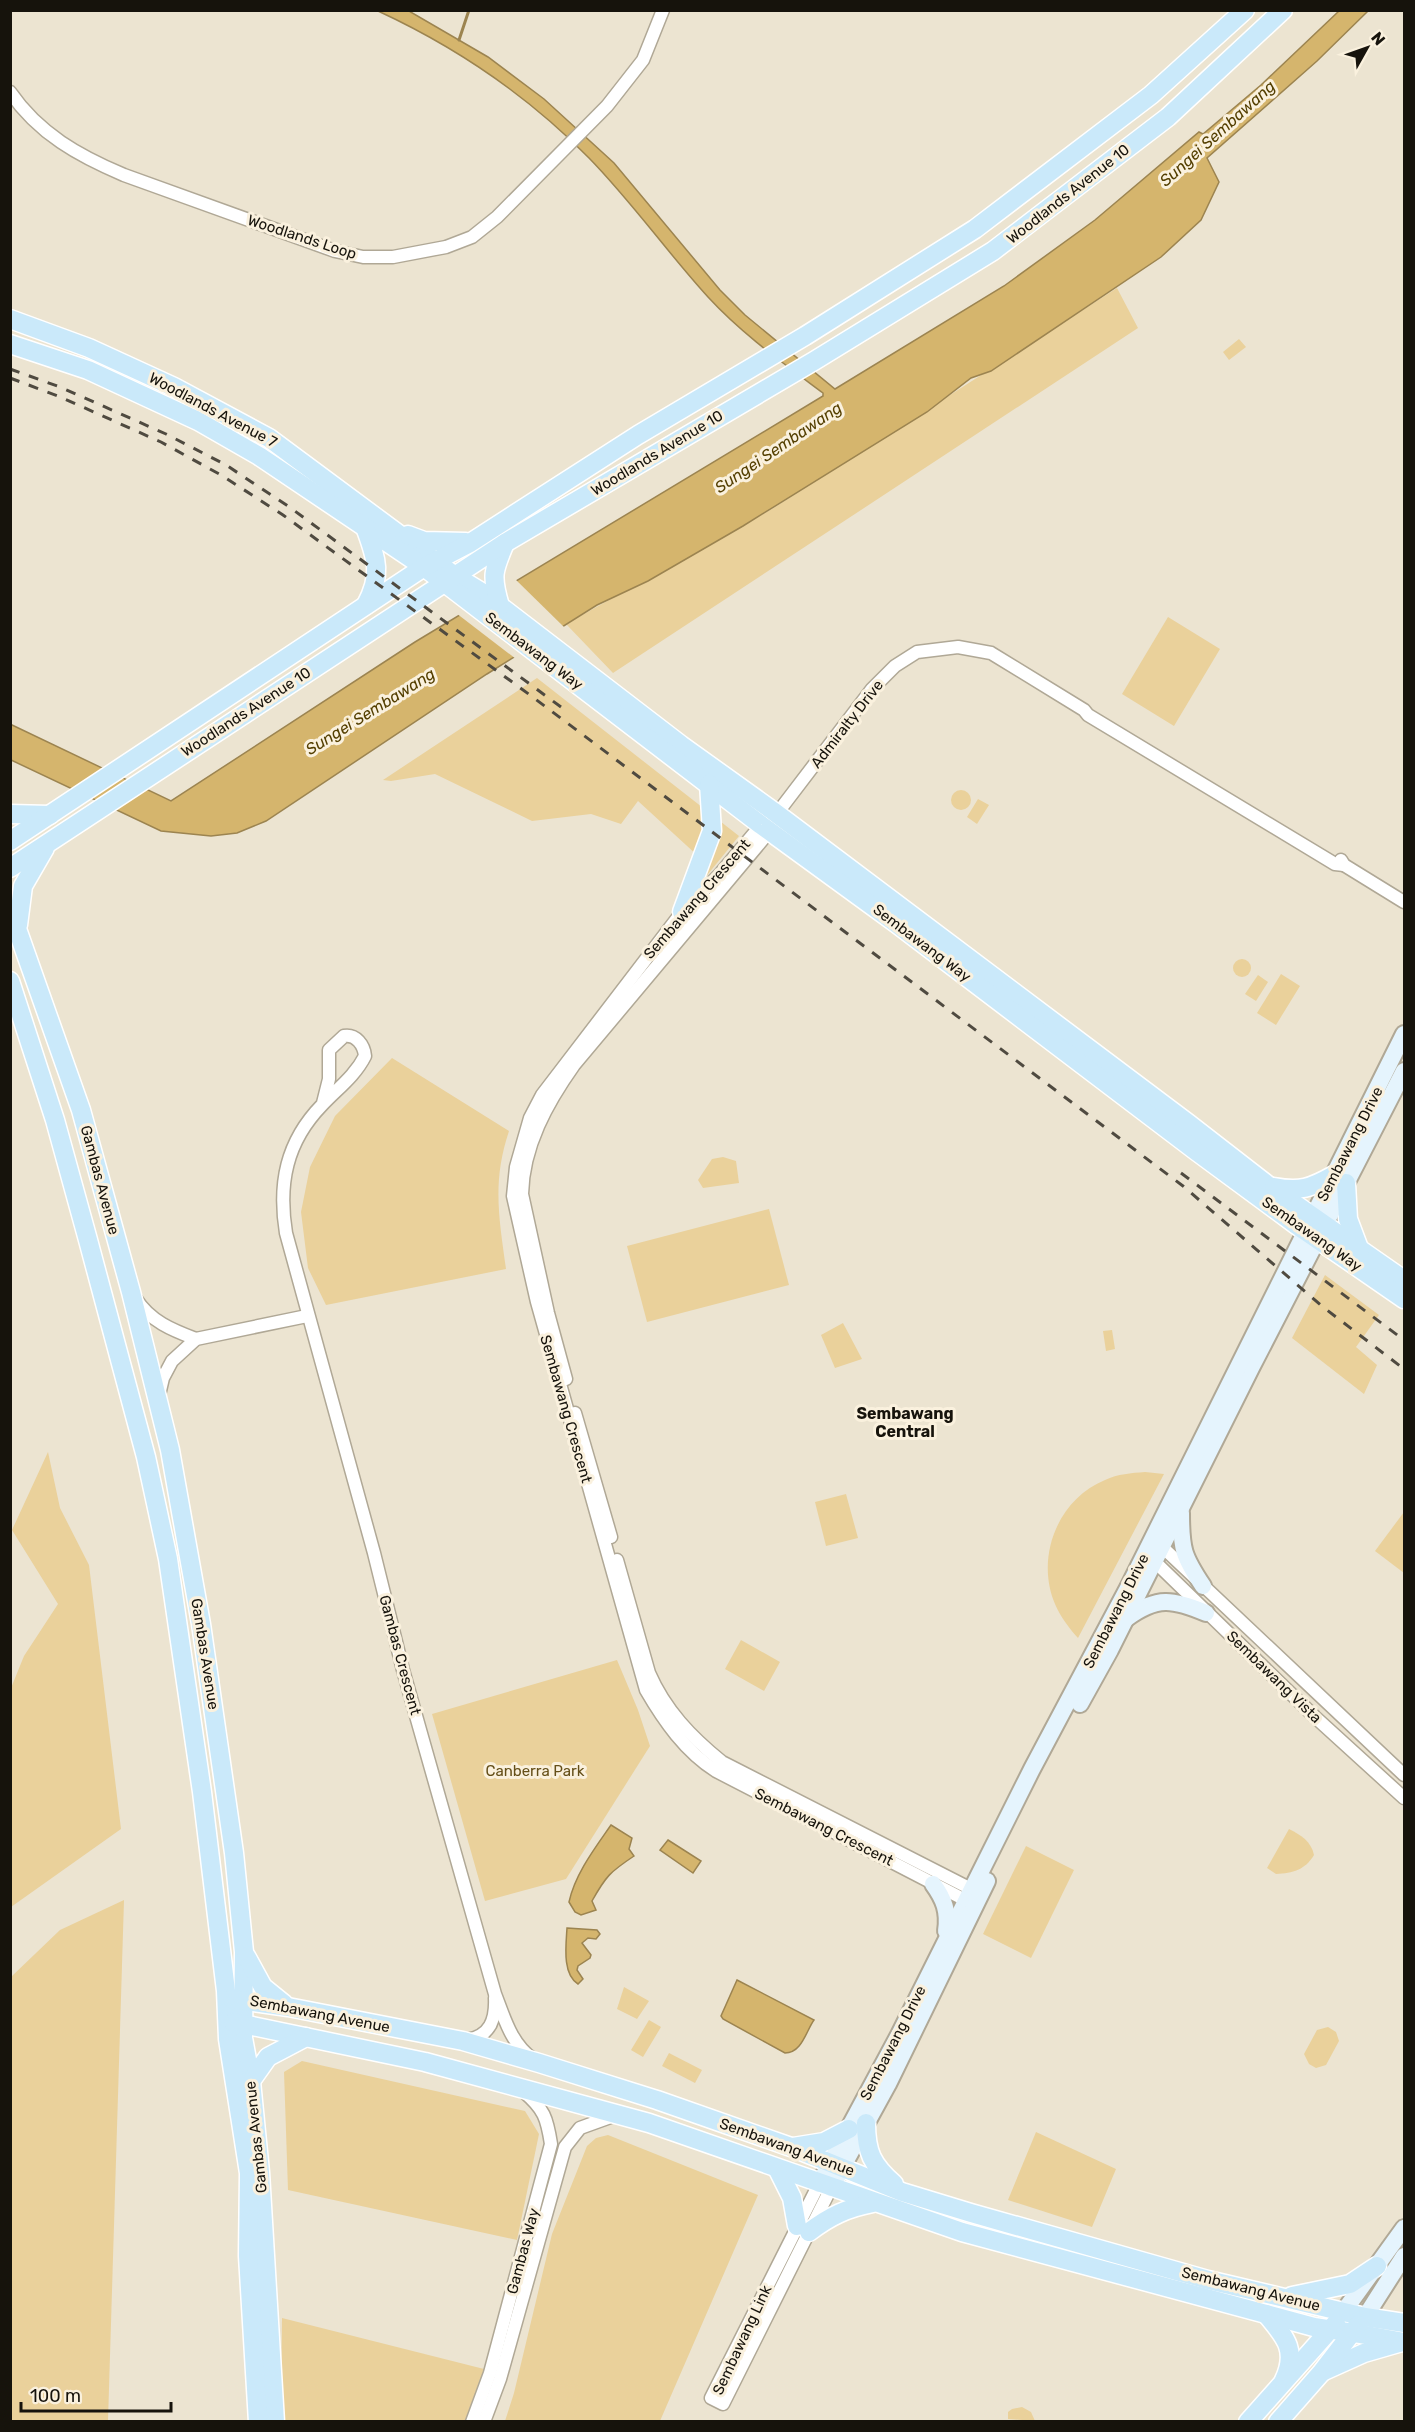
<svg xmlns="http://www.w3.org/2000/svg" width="1415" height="2432" font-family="Rubik,sans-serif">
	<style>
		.green { fill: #ead19b }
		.water { fill: #d5b56d; stroke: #9c8450; stroke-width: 1.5 }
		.pier { fill: #ece4d1 }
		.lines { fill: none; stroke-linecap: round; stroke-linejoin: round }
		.stream { stroke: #9c8450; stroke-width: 3 }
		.street-casing { stroke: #b0a896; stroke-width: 15 }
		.secondary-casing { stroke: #b0a896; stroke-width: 20 }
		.primary-casing { stroke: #fff; stroke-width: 21 }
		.street { stroke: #fff; stroke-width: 12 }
		.secondary { stroke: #e5f4fd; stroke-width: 16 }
		.primary { stroke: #cae9fa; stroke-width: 18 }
		.rail { stroke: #4f4a40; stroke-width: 3; stroke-dasharray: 10 10; stroke-linecap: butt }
		.labels { text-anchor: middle; stroke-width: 6; stroke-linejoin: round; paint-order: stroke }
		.street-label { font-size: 15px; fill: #16130c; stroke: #faf1de }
		.park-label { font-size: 15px; fill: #654f18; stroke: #faf1de }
		.water-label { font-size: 16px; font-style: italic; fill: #543f01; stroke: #faf1de }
		.neighbourhood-label { font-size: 16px; font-weight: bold; fill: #16130c; stroke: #faf1de }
	</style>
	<rect width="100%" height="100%" fill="#ece4d1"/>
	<g class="green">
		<path d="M1117,288L1138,328L613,673L566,624L772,509Z"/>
		<path d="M1239,339L1246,347L1229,360L1223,352Z"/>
		<path d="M1168,617L1220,649L1174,726L1122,694Z"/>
		<path d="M537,678L739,836L695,890L698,856L638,801L621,824L591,814L532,821L435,774L391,781L383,780Z"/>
		<circle cx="961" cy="800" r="10"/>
		<path d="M978,799L989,805L977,824L967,817Z"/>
		<circle cx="1242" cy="968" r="9"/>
		<path d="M1281,974L1300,986L1276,1025L1257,1013Z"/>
		<path d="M1258,975L1268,982L1256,1001L1245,994Z"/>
		<path d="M392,1058L509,1131C492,1182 499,1217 506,1269L326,1305L308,1268L301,1212L310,1167L335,1116Z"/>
		<path d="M723,1157L736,1161L739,1183L703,1188L698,1180L712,1159Z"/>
		<path d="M769,1209L789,1285L647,1322L627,1246Z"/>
		<path d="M1325,1275L1379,1315L1356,1347L1377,1365L1364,1394L1292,1338Z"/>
		<path d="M843,1323L862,1359L835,1368L821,1335Z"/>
		<path d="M1112,1330L1115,1349L1106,1351L1103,1331Z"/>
		<path d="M48,1452L60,1508L89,1565L121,1829L11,1907V1688L24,1656L58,1604L12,1530Z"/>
		<path d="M1145,1472L1164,1474L1078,1638C1069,1628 1060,1616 1055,1604C1035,1557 1058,1499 1105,1480C1118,1474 1131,1473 1145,1472Z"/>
		<path d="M846,1494L858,1538L826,1546L815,1502Z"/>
		<path d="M1404,1512V1573L1375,1551Z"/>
		<path d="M741,1640L780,1662L764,1691L725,1669Z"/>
		<path d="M617,1660L638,1710L650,1746L566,1879L485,1901L432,1714Z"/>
		<path d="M1289,1829C1301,1835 1311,1841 1314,1855C1305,1870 1293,1873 1276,1874L1267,1868Z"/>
		<path d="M1026,1846L1074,1870L1031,1958L983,1934Z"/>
		<path d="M124,1900L108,2421H11V1977L60,1930Z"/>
		<path d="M624,1987L649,2001L637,2019L617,2009Z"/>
		<path d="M649,2020L661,2027L643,2057L631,2050Z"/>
		<path d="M1328,2027L1336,2032L1339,2041L1326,2065L1316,2068L1309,2064L1304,2054L1317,2030Z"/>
		<path d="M669,2053L702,2070L695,2083L662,2066Z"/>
		<path d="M302,2061L525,2111L539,2134L517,2240L288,2190L284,2072Z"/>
		<path d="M1036,2132L1116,2169L1092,2227L1008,2200Z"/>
		<path d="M608,2135L758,2195L660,2421H505L514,2393L552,2234L587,2146L596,2138Z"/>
		<path d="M282,2318L484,2369L465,2421L281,2422Z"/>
		<path d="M1022,2407L1031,2412L1035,2421L1008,2419V2412L1012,2409Z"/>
	</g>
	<g class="water">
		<path d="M378,11H409L488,57L544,99L614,163L720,290L745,315L835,389L1004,286L1095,220L1199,132L1203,134L1261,85L1339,11H1368L1317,61L1207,158L1219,182L1201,220L1161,257L991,371L971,378L927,412L743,526L648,581L597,605L487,674L266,821L237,833L211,836L161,831L11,760L10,724L171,801L415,642L823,396V393C783,363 742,334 708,297C667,252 632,202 589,158C529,97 456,47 378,11Z"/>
		<path d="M611,1825L632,1838L629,1849L634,1856C610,1872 606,1876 592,1901L596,1910L581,1915L575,1912L569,1902C575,1874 595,1848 611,1825Z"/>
		<path d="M668,1840L701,1861L693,1873L660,1850Z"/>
		<path d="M567,1928L597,1930L600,1934L596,1939L588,1938L582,1943L591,1955L590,1958L578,1966L577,1970L583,1979L578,1984C562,1974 566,1945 567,1928Z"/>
		<path d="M737,1980L814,2020C806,2031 802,2053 785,2053L723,2019L721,2016Z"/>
	</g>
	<path class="pier" d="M514,578L565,628L516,659L456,613Z"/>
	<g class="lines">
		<path class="stream" d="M459,40L469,10"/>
		<g class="street-casing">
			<g id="street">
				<path d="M10,92C39,134 79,156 124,175L335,251L363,257H393L446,247L472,237L497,217L607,106L643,60L663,10"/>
				<path d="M1341,860L1344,865L1404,902"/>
				<path d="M323,1103L329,1079V1050L344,1036C356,1034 364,1045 365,1056C355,1076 337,1089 322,1105C286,1142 278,1184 286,1233L374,1553L403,1670L495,1994C504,2017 511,2044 533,2059"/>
				<path d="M136,1299C150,1321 172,1330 196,1339"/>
				<path d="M566,1379L548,1313L522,1194C523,1146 547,1103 574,1065L774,826"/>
				<path d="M159,1395L163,1378L172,1361L196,1339L307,1316"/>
				<path d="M575,1413L611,1537"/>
				<path d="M1156,1541L1404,1775"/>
				<path d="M1149,1556L1315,1717L1404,1798"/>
				<path d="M617,1560L649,1673C665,1710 691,1737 722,1762L979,1893"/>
				<path d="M971,1903L716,1771C685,1751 664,1721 646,1690L537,1302L513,1196L516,1167L530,1118L542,1095L682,912L719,875L773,811L782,807L872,689L895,666L917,652L958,647L991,653L1084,710L1088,715L1335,864L1344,865"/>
				<path d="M467,2040C490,2036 496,2020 495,1998"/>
				<path d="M819,2184L711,2398L723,2404L831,2188"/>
				<path d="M472,2422L490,2373L551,2144C547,2118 544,2109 524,2092"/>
				<path d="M484,2422L500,2379L565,2147L580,2128L616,2115"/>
			</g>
		</g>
		<g class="secondary-casing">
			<g id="secondary">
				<path d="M1181,1513C1181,1549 1183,1556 1203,1586"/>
				<path d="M1127,1618C1157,1596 1173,1599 1206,1613"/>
				<path d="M1080,1704L1110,1650L1251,1368L1404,1071"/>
				<path d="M933,1884C944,1899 949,1912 946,1931"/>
				<path d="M819,2184L899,2035L1032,1769L1128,1588L1404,1034"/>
				<path d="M831,2188L888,2084L987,1881"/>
				<path d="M1344,2311L1404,2228"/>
				<path d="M1365,2317L1404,2256"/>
			</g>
		</g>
		<g class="primary-casing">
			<g id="primary">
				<path d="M10,319L89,348L174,387L269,438L455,576L483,593L681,745L773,811L1189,1124L1269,1186L1404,1280"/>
				<path d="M10,344L88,370L198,421L259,456L424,567L761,825L897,924L1196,1151L1295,1224L1404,1299"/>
				<path d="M366,530C377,560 382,575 366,605"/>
				<path d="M408,535L424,541L466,542"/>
				<path d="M500,606C491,576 493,571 505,543"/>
				<path d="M10,814L50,815"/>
				<path d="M10,841L424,567L470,543L638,435L805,336L975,229L1151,95L1245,10"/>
				<path d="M10,868L505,543L814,361L993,251L1168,117L1283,10"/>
				<path d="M10,909L81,1110L131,1292L170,1450L201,1624L234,1853L244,1952L243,2038L251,2081L260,2172L275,2422"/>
				<path d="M682,912L712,831L709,784"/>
				<path d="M18,925L23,886L45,848"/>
				<path d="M10,981L55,1120L88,1240L146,1457L168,1559L202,1792L226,1991L228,2039L249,2173L248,2256L258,2422"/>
				<path d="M1346,1183L1348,1219L1360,1251"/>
				<path d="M1274,1187C1300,1192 1311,1188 1334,1175"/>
				<path d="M246,1956L263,1987L284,2004"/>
				<path d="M232,1999L288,2007L463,2041L539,2063L657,2100L791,2147L902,2192L971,2213L1208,2280L1365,2317L1404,2323"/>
				<path d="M233,2022L425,2062L649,2123L962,2232L1314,2327C1344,2331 1374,2336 1404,2342"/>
				<path d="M251,2081L268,2057L306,2037"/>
				<path d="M866,2123C866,2152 872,2165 894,2184"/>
				<path d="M793,2147L824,2142L849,2129"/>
				<path d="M777,2168L792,2198L797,2226"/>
				<path d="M809,2232C830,2216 847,2208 873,2203"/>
				<path d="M1292,2296L1350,2284L1377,2266"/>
				<path d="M1266,2314C1285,2337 1298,2350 1284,2380"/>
				<path d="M1324,2371L1364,2353L1402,2342"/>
				<path d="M1248,2422L1336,2323"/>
				<path d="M1278,2422L1321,2373L1358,2325"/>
			</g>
		</g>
		<use href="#street" class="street"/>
		<use href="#secondary" class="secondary"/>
		<use href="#primary" class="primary"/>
		<g class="rail">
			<path d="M10,369L60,387L166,434L226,465L288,506L565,710"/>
			<path d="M10,378L58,396L161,442L221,475L283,515L530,695L1183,1186L1323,1307L1404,1369"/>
			<path d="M1181,1173L1404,1340"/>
		</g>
	</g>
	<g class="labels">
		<g class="street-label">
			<text transform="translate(1068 194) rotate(-38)" y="5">Woodlands Avenue 10</text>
			<text transform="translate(302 237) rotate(18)" y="5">Woodlands Loop</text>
			<text transform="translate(213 410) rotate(28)" y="5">Woodlands Avenue 7</text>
			<text transform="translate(657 453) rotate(-31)" y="5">Woodlands Avenue 10</text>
			<text transform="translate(534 651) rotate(37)" y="5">Sembawang Way</text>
			<text transform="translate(246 712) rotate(-33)" y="5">Woodlands Avenue 10</text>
			<text transform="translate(847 724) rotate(-52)" y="5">Admiralty Drive</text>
			<text transform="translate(697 899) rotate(-49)" y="5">Sembawang Crescent</text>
			<text transform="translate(922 943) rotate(37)" y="5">Sembawang Way</text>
			<text transform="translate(1350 1144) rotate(-63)" y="5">Sembawang Drive</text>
			<text transform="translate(100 1180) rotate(75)" y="5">Gambas Avenue</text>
			<text transform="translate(1312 1234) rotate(35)" y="5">Sembawang Way</text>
			<text transform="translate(566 1409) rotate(74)" y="5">Sembawang Crescent</text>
			<text transform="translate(1116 1611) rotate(-63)" y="5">Sembawang Drive</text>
			<text transform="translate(205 1654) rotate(81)" y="5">Gambas Avenue</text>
			<text transform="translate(400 1655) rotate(75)" y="5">Gambas Crescent</text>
			<text transform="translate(1274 1677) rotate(44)" y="5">Sembawang Vista</text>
			<text transform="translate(824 1827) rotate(27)" y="5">Sembawang Crescent</text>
			<text transform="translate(320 2014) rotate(11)" y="5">Sembawang Avenue</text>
			<text transform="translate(893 2043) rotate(-63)" y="5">Sembawang Drive</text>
			<text transform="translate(256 2137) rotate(-96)" y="5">Gambas Avenue</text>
			<text transform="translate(787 2147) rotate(20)" y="5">Sembawang Avenue</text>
			<text transform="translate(523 2251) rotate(-75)" y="5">Gambas Way</text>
			<text transform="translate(1251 2289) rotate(14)" y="5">Sembawang Avenue</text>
			<text transform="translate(742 2340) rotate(-65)" y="5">Sembawang Link</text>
		</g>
		<g class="park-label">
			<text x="535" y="1776">Canberra Park</text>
		</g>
		<g class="water-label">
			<text transform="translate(1217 133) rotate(-42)" y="6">Sungei Sembawang</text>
			<text transform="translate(778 447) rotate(-34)" y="6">Sungei Sembawang</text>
			<text transform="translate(370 711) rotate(-32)" y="6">Sungei Sembawang</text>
		</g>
		<g class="neighbourhood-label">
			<text x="905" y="1419">Sembawang<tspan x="905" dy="18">Central</tspan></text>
		</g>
	</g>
	<rect width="1415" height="2432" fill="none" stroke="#16130c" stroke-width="24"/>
	<g transform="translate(1367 48) rotate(50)" stroke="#faf1de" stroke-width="4.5" paint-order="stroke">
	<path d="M0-4.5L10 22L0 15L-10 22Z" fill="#16130c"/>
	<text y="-9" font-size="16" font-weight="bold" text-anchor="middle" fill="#16130c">N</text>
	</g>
	<path d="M21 2402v9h150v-9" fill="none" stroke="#16130c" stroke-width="3"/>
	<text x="30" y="2402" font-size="18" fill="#16130c" stroke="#faf1de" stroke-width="4.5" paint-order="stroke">100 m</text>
</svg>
